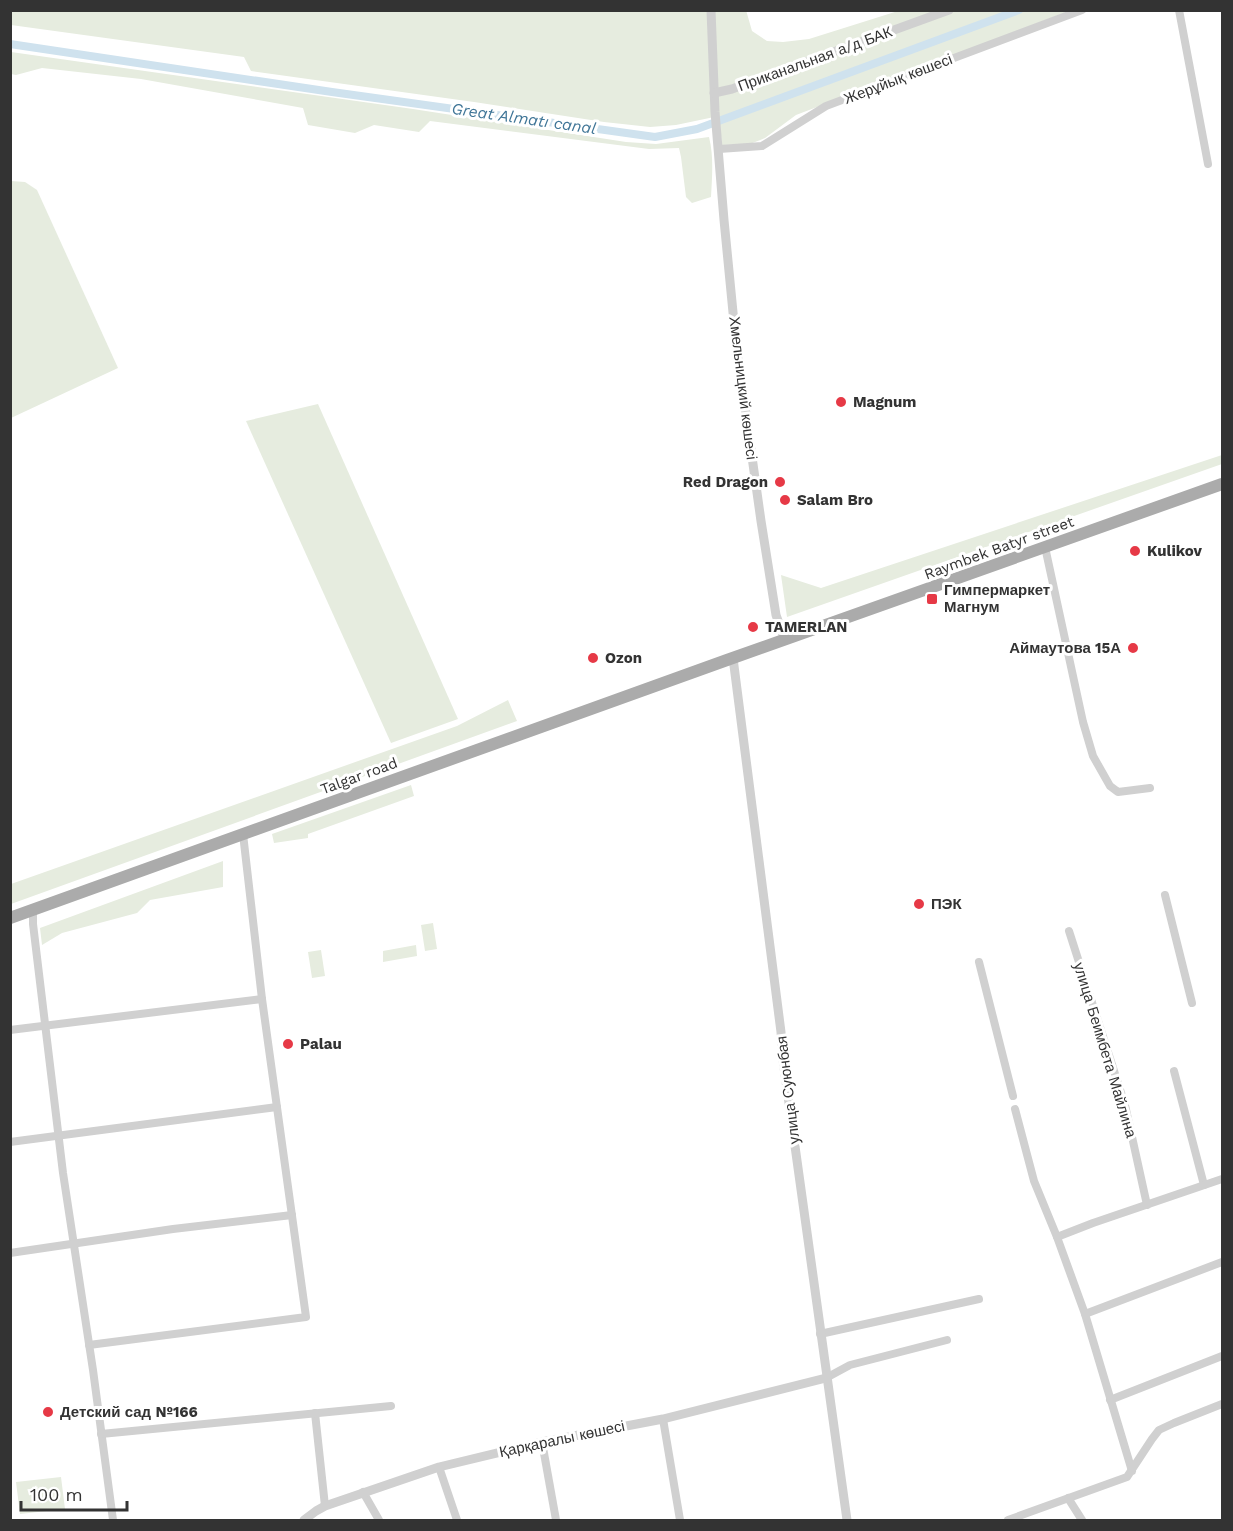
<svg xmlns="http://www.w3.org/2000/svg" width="1233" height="1531" font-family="'Work Sans',sans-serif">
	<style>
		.green { fill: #e6ecdf }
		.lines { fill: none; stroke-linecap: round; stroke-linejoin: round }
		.canal { stroke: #cfe2ee; stroke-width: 8 }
		.minor { stroke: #d0d0d0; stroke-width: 8 }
		.tertiary { stroke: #d0d0d0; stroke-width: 9 }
		.primary { stroke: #ababab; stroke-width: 12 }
		.poi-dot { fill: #e63946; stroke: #fff; stroke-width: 2 }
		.labels { text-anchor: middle; stroke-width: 6; stroke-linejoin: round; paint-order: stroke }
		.street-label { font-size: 15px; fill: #333; stroke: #fff }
		.poi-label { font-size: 15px; font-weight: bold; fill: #333; stroke: #fff; text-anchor: start }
		.water-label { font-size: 16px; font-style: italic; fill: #3f7597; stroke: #fff }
	</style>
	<rect width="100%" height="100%" fill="#fff"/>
	<g class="green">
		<path d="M746,10L752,31L767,41L783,42L809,39L898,11H1069L796,115L765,138L750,144L722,145L719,116L676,125L650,127L604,122L474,102L251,71L244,57L11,25L10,11Z"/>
		<path d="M11,52L413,109L626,142L656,144L709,137C714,157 712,177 711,197L692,203L686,197L681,157L679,148L649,149L430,121L419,132L374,125L355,133L308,125L303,108L141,79L42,68L16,75L11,74Z"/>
		<path d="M11,181L25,182L37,190L118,368L11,418Z"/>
		<path d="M318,404L458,719L391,743L246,421Z"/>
		<path d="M1222,455V464L787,617L781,575L821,588Z"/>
		<path d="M508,700L517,721L11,904V884L457,726Z"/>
		<path d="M411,785L414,796L308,834V838L274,843L272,834Z"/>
		<path d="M223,861V887L150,900L137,913L62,933L42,945L40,928Z"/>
		<path d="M433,923L437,949L425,951L421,925Z"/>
		<path d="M416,945L417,956L383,962V951Z"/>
		<path d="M321,950L325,976L312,978L308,952Z"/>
		<path d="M61,1477L65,1509L20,1514L16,1482Z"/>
	</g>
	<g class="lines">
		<path class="canal" d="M10,44L332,92L655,137L697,129L1019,10"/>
		<g class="minor">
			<path d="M1179,10L1208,164"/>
			<path d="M719,149L762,146L826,106L1082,10"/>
			<path d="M1045,547L1083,722L1093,756L1110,786L1118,792L1150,788"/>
			<path d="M1165,895L1192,1003"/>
			<path d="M33,910V924L63,1173L93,1370L113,1520"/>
			<path d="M1069,931L1125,1105L1147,1205"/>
			<path d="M979,962L1013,1096"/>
			<path d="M10,1030L262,999"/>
			<path d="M1174,1071L1204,1185"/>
			<path d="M1015,1109L1034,1181L1057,1237"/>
			<path d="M10,1142L277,1107"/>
			<path d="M10,1253L173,1229L292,1215"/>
			<path d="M1085,1314L1222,1262"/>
			<path d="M820,1334L979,1299"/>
			<path d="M89,1345L306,1317L262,999L243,834"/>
			<path d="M826,1378L850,1365L947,1340"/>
			<path d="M1110,1400L1222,1356"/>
			<path d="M315,1413L325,1506"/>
			<path d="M663,1419L680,1520"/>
			<path d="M101,1434L391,1406"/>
			<path d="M542,1442L556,1520"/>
			<path d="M439,1467L457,1520"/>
			<path d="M1132,1471L1085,1314L1057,1237L1093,1223L1222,1179"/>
			<path d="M363,1492L379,1520"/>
			<path d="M1068,1498L1082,1520"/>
			<path d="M1008,1520L1127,1477L1152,1439L1159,1430L1174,1423L1222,1404"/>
		</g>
		<g class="tertiary">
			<path d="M711,10L715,112L724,220L736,343L761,521L776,615L785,640"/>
			<path d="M714,93L732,89L949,10"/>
			<path d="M733,658L781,1032L783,1060L847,1520"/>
			<path d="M304,1520L316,1511L325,1506L439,1467L542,1442L663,1419L826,1378"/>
		</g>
		<path class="primary" d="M10,918L727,660L1222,484"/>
	</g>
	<g class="poi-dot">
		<circle cx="841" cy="402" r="6"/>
		<circle cx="780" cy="482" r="6"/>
		<circle cx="785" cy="500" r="6"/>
		<circle cx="1135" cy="551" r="6"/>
		<rect x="926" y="593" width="12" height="12" rx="3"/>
		<circle cx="753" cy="627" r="6"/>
		<circle cx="1133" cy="648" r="6"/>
		<circle cx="593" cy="658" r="6"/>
		<circle cx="919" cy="904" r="6"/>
		<circle cx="288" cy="1044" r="6"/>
		<circle cx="48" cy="1412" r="6"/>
	</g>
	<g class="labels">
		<g class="street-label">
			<text transform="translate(815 59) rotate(-20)" y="5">Приканальная а/д БАК</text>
			<text transform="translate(898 79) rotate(-21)" y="5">Жерұйық көшесі</text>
			<text transform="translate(743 388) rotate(83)" y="5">Хмельницкий көшесі</text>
			<text transform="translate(999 548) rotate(-20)" y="5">Raymbek Batyr street</text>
			<text transform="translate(359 776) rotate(-20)" y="5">Talgar road</text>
			<text transform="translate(1105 1050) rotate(73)" y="5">улица Беимбета Майлина</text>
			<text transform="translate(788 1090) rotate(-97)" y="5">улица Суюнбая</text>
			<text transform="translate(562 1439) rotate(-12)" y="5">Қарқаралы көшесі</text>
		</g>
		<g class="poi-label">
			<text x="853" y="407">Magnum</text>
			<text x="768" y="487" text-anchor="end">Red Dragon</text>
			<text x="797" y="505">Salam Bro</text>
			<text x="1147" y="556">Kulikov</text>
			<text x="944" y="595">Гимпермаркет<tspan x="944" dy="17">Магнум</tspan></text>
			<text x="765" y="632">TAMERLAN</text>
			<text x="1121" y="653" text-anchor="end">Аймаутова 15А</text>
			<text x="605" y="663">Ozon</text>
			<text x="931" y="909">ПЭК</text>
			<text x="300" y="1049">Palau</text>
			<text x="60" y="1417">Детский сад №166</text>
		</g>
		<g class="water-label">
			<text transform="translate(524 118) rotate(8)" y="6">Great Almatı canal</text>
		</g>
	</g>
	<rect width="1233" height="1531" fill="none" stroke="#333333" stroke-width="24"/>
	<path d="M21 1501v9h106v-9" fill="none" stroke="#333333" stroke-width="3"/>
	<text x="30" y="1501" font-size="18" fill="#333333" stroke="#ffffff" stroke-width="4.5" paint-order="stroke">100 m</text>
</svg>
